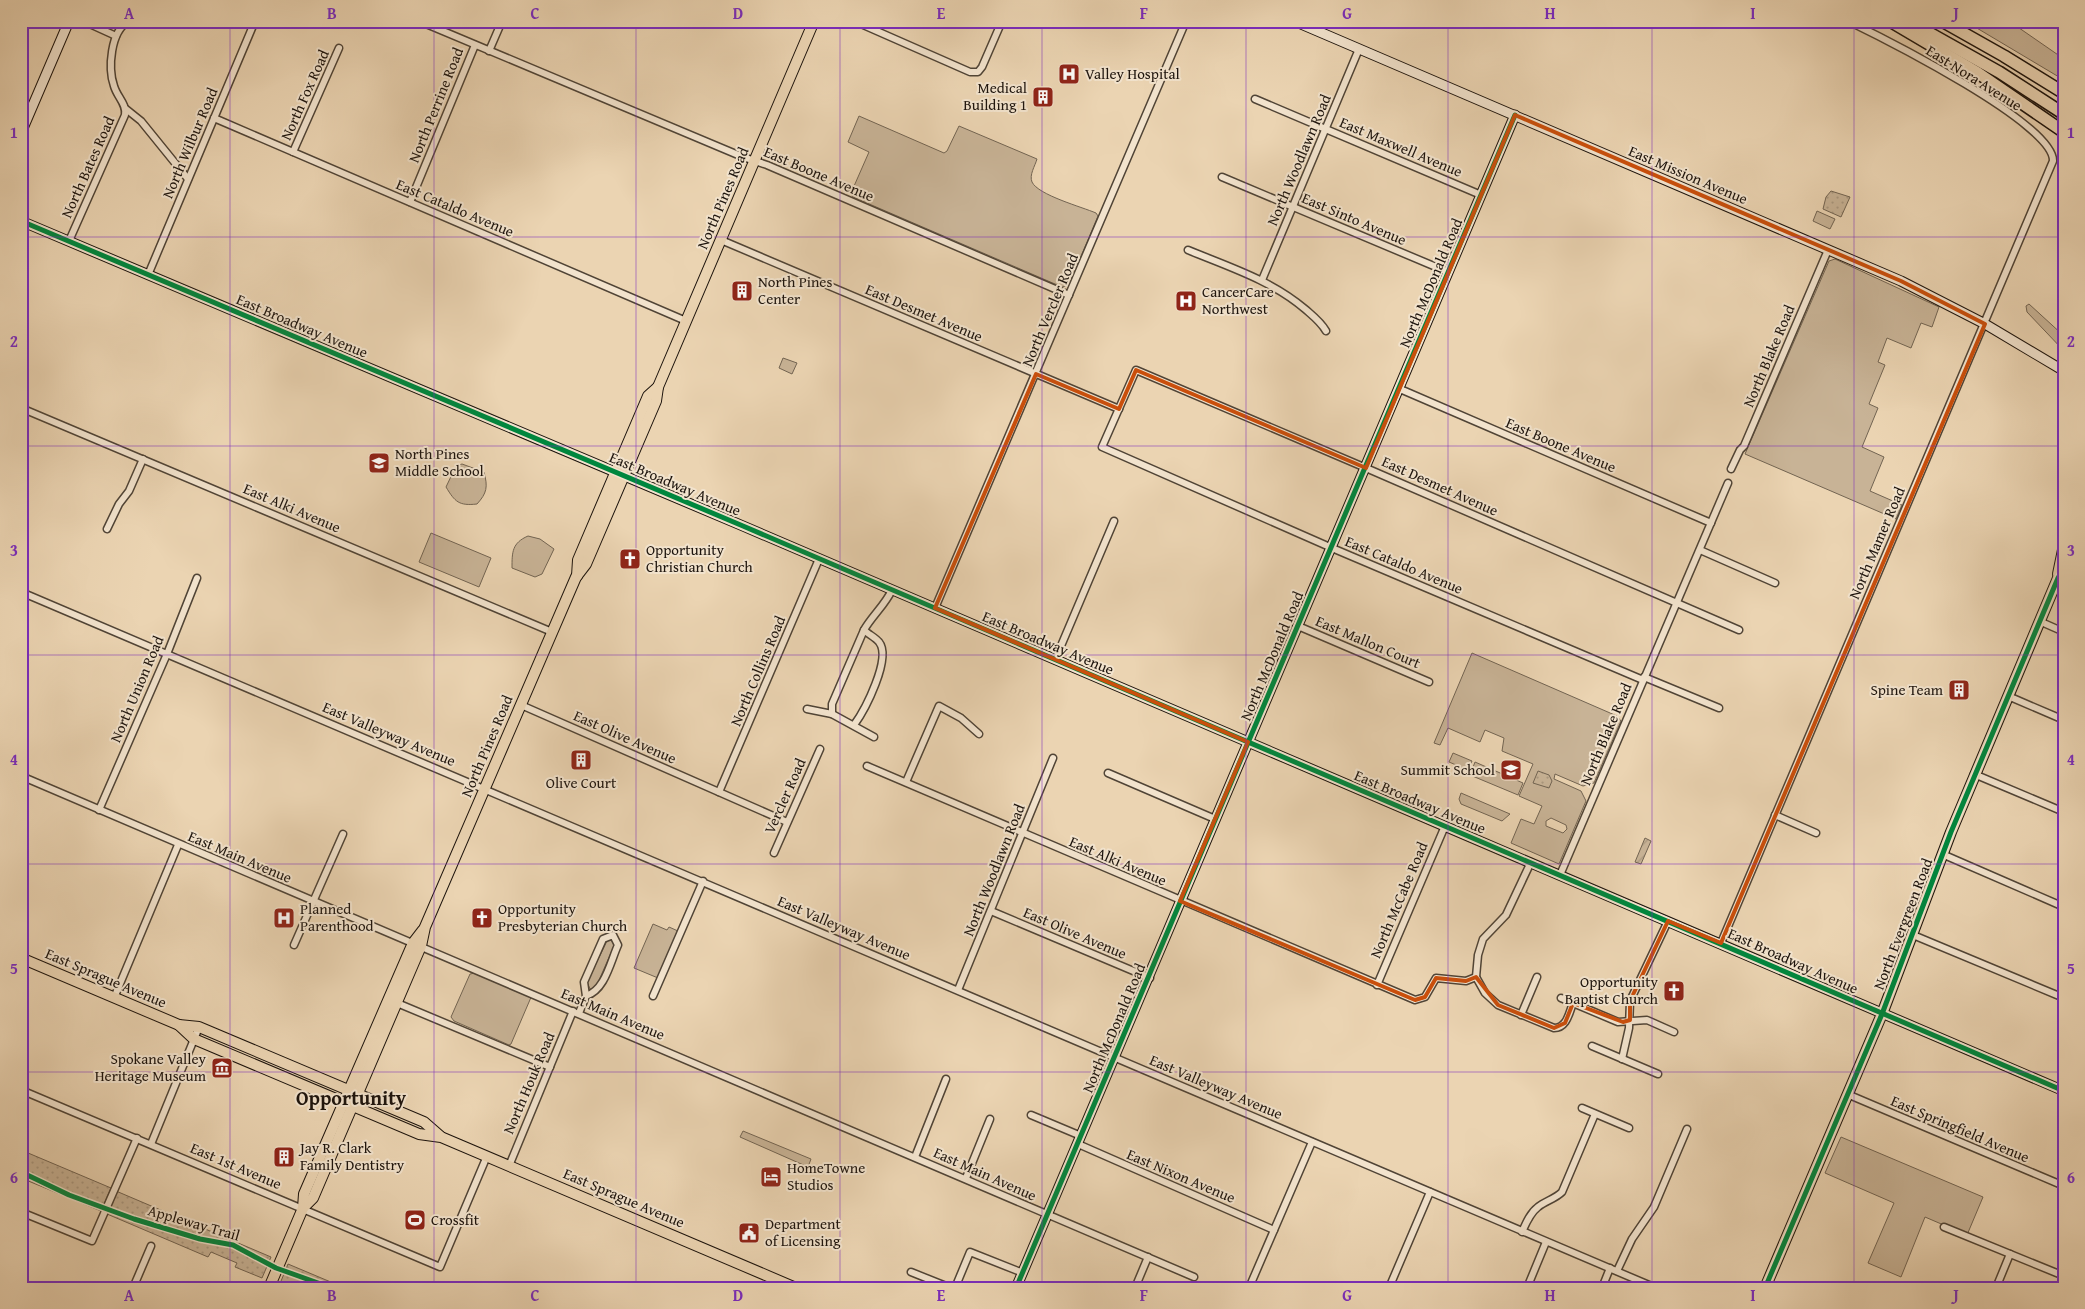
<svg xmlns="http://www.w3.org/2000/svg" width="2085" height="1309" font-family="'Gentium Book Plus',serif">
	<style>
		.grass { fill: #c8b396; stroke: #726452; fill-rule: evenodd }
		.park { fill: url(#park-dots); stroke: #726452 }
		.garden { fill: url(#garden-furrows); stroke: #726452 }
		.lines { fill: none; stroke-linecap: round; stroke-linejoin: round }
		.street-casing { stroke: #504436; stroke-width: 9 }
		.secondary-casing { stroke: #1d140d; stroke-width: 11 }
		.primary-casing { stroke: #1d140d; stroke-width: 12 }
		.highway-casing { stroke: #1d140d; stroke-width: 14 }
		.street { stroke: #f2e3cd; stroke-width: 6 }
		.secondary { stroke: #f2e3cd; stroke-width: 9 }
		.primary { stroke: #ebd4b2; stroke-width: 10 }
		.highway { stroke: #ebd4b2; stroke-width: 11 }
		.cycleway-casing { stroke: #f2e3cd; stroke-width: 8 }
		.cycleway { stroke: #00873e; stroke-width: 5 }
		.marked { fill: none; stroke: #ca4f0c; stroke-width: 4; stroke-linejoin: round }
		.grid { fill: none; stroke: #7b2cbf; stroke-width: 1; stroke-opacity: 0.55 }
		.labels { text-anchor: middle; stroke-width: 4; stroke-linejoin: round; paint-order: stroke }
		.poi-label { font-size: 15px; fill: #1d140d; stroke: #f2e3cd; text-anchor: start }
		.street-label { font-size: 15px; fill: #1d140d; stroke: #f2e3cd }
		.district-label { font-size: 20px; font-weight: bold; fill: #1d140d; stroke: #f2e3cd }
		.neatline { fill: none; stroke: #7b2cbf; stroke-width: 2 }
		.grid-label { font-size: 16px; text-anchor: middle; font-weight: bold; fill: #7b2cbf }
	</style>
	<defs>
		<pattern id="park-dots" width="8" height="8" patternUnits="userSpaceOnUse" patternTransform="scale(1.25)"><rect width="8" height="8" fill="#c8b396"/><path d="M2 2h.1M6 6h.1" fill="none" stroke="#ab9980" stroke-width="1.8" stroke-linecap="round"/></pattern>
		<pattern id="garden-furrows" width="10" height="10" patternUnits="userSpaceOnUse" patternTransform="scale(1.25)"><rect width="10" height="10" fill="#c8b396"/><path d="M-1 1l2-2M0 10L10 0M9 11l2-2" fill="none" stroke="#ab9980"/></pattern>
	</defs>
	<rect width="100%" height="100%" fill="#ebd4b2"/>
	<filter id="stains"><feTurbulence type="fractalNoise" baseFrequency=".004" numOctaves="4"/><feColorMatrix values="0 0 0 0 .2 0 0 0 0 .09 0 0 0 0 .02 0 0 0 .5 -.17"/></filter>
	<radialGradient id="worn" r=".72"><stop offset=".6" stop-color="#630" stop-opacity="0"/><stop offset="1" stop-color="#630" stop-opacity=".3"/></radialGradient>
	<g class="grass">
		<path d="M1965,21H2009L2064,59V80Z"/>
		<path d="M859,116L944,153L947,151L959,126L1037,159C1035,166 1029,175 1032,182C1038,195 1082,207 1096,213L1098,216L1069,285L1062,287L853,197L851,193L869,152L848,142Z"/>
		<path d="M1817,211L1835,219L1830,229L1813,221Z"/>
		<path d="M1835,259L1939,307L1932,327L1921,323L1911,348L1887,338L1878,362L1885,365L1869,404L1878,408L1862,447L1884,457L1870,491L1902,505L1896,519L1745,454L1829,261Z"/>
		<path d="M2029,304L2064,336V351L2027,312L2026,306Z"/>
		<path d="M783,358L797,363L792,374L779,368Z"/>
		<path d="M462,464L484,472C488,487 487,493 477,504C459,506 455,502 446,487L456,466Z"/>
		<path d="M431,533L491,558L479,587L419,562Z"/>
		<path d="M528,536L540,539L554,549L542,574L535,577L512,568C512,552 512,543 528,536Z"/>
		<path d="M1472,653L1617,716L1621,721L1594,783L1583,786L1555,774L1554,779L1581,791L1586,801L1559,864L1511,843L1521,819L1534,824L1542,806L1519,796L1533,764L1502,751L1504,738L1485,730L1480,742L1448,728L1440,745L1434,743ZM1551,818L1566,825L1567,829L1563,833L1546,826V821Z"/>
		<path d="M1453,753L1472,761L1468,770L1449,762Z"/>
		<path d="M1475,762L1523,783L1518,795L1470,775Z"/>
		<path d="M1461,793L1510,814L1502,821L1461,804L1459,799Z"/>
		<path d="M653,924L667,930L669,927L678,931L658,978L634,968Z"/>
		<path d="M608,939L614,942V946L596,987L590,989L587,982Z"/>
		<path d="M475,973L532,995L511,1044L509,1045L454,1021L451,1017L470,974Z"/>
		<path d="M743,1131L811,1159L808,1167L740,1137Z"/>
		<path d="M1841,1137L1983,1197L1967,1235L1925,1217L1901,1277L1868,1263L1894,1203L1825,1173Z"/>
	</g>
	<g class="park">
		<path d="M1831,191L1850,197L1841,217L1823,209L1826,197Z"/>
		<path d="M1538,771L1549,775L1552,781L1549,788L1533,783Z"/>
		<path d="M21,1150L111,1188L101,1211L21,1178Z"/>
		<path d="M116,1191L271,1257L262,1278L235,1267L237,1263L211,1252L208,1257L107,1214Z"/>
		<path d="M288,1264L345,1288H283L279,1286Z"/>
	</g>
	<path class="garden" d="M1645,838L1651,841L1641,864L1635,862Z"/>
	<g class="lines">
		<g class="street-casing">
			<g id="street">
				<path d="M83,21L116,36"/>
				<path d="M419,21L743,157L767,165L1069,295"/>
				<path d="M854,21L970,72H978L982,67L1002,21"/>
				<path d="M489,51L502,21"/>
				<path d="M1255,99L1481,195"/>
				<path d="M126,109L141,121L188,179"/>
				<path d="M214,118L686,321"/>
				<path d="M293,152L339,48"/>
				<path d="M1222,177L1448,272"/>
				<path d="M410,202L475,45"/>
				<path d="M721,240L1119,409"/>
				<path d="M69,241L125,115C127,104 117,97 114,86C108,69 110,31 129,21"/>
				<path d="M1188,250C1229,267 1271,280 1305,309C1313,316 1321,322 1326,331"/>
				<path d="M148,275L255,21"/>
				<path d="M1262,280L1359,49"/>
				<path d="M1400,389L1711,523"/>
				<path d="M21,408L552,632"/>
				<path d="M1731,469L1740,450L1744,446L1828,250"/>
				<path d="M107,529L119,504L129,491L143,459"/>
				<path d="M1700,550L1775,583"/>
				<path d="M21,592L1656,1288"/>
				<path d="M935,608L1186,21"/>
				<path d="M2039,621L2064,632"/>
				<path d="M1298,626L1429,682"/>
				<path d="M1055,660L1114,521"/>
				<path d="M1644,677L1719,708"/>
				<path d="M1643,680L1332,548L1102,447L1136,370L1366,468L1739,630"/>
				<path d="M21,682L23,679"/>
				<path d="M2008,696L2064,720"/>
				<path d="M521,705L787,822"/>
				<path d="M807,709L832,714L874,737"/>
				<path d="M832,714V704L864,630C872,616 885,605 892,590"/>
				<path d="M854,725C865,710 892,658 879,642C876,638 868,634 864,630"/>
				<path d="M867,766L1415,1000L1425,997L1436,978L1466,981L1476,977"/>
				<path d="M1108,773L1215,819"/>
				<path d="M1974,774L2064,812"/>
				<path d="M21,776L1194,1277"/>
				<path d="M906,782L939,706L961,718L979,734"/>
				<path d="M719,792L819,559"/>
				<path d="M99,810L167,654L197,578"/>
				<path d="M1775,815L1816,833"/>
				<path d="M774,853L820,749"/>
				<path d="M1942,854L2064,907"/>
				<path d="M1531,862L1506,915L1483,939L1478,955L1476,977L1485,993L1498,1005L1554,1028C1567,1028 1569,1013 1573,1003"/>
				<path d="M1560,875L1728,483"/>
				<path d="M991,911L1150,978"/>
				<path d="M1913,935L2064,998"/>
				<path d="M1721,943L2053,161C2055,124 1883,38 1848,21"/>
				<path d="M294,945L343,834"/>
				<path d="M1377,985L1445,826"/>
				<path d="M958,990L1053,758"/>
				<path d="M653,996L703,881"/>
				<path d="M114,998L178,845"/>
				<path d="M1561,998L1618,1022L1647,1020L1674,1032"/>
				<path d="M397,1003L550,1067"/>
				<path d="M579,1013L586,996L584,982L603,939L613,935L618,945C610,963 605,990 586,996"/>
				<path d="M1521,1015L1537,977"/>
				<path d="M1592,1046L1658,1074"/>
				<path d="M1622,1059L1629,1028L1630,1001L1668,921"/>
				<path d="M21,1090L440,1267L487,1156"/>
				<path d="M1847,1094L2064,1186"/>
				<path d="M1582,1108L1629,1128"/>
				<path d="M1031,1115L1081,1136"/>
				<path d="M21,1130L24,1131"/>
				<path d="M151,1144L199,1027"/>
				<path d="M1078,1144L1274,1230"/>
				<path d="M915,1157L946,1079"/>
				<path d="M509,1166L573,1011"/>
				<path d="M966,1178L990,1119"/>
				<path d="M21,1212L92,1241L137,1138"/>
				<path d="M1944,1227L2064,1276"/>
				<path d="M1522,1232C1526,1223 1530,1213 1538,1207C1545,1201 1555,1199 1562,1192L1595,1114"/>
				<path d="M1617,1271L1632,1239L1654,1207L1687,1129"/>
				<path d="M911,1272L951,1288"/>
				<path d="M133,1288L151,1246"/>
				<path d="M955,1288L970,1252L1023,1273"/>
				<path d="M1135,1288L1148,1257"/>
				<path d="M1249,1288L1312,1142"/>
				<path d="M1389,1288L1430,1192"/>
				<path d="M1527,1288L1546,1242"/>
				<path d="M1602,1288L1610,1268"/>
				<path d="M1996,1288L2010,1254"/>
			</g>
		</g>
		<g class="secondary-casing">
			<g id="secondary">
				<path d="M1294,21L1901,281L1985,324L2064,371"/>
				<path d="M21,133L69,21"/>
				<path d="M21,221L743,526L2064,1091"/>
				<path d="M1016,1288L1515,115"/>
			</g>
		</g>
		<g class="primary-casing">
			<g id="primary">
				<path d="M2058,574L2064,545"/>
				<path d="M577,576L578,560L648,396L658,387"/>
				<path d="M21,958L179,1025L194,1039L419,1134L441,1137L796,1288"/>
				<path d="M179,1025L199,1027L424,1122L440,1136"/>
				<path d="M303,1208L313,1198L421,946L425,927L576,577L586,564L656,401L658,387L814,21"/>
				<path d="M269,1288L303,1208L304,1194L413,943L423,930"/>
				<path d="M1765,1288L1882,1014L1951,832L2058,578L2064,568"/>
			</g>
		</g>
		<g class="highway-casing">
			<g id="highway">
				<path d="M1890,21L1978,73L2064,132"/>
				<path d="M1908,21L1999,72L2064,114"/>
				<path d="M1942,21L2004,56L2064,93"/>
			</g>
		</g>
		<use href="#street" class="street"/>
		<use href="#secondary" class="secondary"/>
		<use href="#primary" class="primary"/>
		<use href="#highway" class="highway"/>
		<g class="cycleway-casing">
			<g id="cycleway">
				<path d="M21,221L743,526L2064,1091"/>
				<path d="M21,1172L69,1195L134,1219L200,1239L233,1245L276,1268L332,1288"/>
				<path d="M1016,1288L1515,115"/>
				<path d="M1765,1288L1882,1014L1951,832L2058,578L2064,568"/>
			</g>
		</g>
		<use href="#cycleway" class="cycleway"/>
	</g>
	<path class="marked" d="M1515,115L1901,281L1985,324L1721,943L1668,921L1630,1001V1020L1623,1022L1573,1003L1565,1023L1554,1028L1498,1005L1476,977L1466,981L1436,978L1425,997L1415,1000L1180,901L1248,742L935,608L1036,374L1119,409L1136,370L1366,468Z"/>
	<path class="grid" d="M230,21V1288M434,21V1288M636,21V1288M840,21V1288M1042,21V1288M1246,21V1288M1448,21V1288M1652,21V1288M1854,21V1288M21,237H2064M21,446H2064M21,655H2064M21,864H2064M21,1072H2064"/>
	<defs>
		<g id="hospital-square" transform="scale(1.125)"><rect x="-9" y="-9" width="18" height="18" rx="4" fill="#8f2418" stroke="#f2e3cd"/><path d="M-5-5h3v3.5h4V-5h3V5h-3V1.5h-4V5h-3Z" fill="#fff"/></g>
		<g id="building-square" transform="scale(1.125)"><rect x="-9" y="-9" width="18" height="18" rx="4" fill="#8f2418" stroke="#f2e3cd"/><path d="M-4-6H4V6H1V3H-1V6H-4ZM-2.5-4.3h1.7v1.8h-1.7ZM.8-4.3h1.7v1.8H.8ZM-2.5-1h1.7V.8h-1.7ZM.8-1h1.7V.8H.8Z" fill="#fff"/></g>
		<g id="school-square" transform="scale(1.125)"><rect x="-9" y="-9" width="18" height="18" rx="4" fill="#8f2418" stroke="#f2e3cd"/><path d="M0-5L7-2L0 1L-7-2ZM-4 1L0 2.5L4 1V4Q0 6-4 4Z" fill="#fff"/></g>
		<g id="church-square" transform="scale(1.125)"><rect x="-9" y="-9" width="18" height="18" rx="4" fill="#8f2418" stroke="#f2e3cd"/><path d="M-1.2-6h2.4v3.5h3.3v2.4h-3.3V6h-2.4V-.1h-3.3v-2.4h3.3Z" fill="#fff"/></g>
		<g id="museum-square" transform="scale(1.125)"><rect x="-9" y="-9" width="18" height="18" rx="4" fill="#8f2418" stroke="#f2e3cd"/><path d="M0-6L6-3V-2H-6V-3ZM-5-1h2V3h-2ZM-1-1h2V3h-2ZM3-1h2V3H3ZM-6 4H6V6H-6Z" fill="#fff"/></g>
		<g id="hotel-square" transform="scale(1.125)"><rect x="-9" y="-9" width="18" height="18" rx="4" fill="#8f2418" stroke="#f2e3cd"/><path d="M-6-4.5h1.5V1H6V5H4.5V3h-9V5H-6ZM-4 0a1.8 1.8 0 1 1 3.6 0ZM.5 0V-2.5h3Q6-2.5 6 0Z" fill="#fff"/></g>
		<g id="stadium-square" transform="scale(1.125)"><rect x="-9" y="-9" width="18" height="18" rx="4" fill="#8f2418" stroke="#f2e3cd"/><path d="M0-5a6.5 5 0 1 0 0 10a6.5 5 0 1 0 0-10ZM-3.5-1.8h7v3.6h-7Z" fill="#fff"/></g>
		<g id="civic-square" transform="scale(1.125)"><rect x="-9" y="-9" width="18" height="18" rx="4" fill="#8f2418" stroke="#f2e3cd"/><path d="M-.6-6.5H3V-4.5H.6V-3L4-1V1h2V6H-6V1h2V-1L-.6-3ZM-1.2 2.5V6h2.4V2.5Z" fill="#fff"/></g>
	</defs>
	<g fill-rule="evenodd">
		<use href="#hospital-square" x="1069" y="74"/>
		<use href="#building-square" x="1043" y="97"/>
		<use href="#building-square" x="742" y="291"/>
		<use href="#hospital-square" x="1186" y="301"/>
		<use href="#school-square" x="379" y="463"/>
		<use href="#church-square" x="630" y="559"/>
		<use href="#building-square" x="1959" y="690"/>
		<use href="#building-square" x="581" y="760"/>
		<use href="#school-square" x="1511" y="770"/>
		<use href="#hospital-square" x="284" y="918"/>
		<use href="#church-square" x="482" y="918"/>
		<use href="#church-square" x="1674" y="991"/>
		<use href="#museum-square" x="222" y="1068"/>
		<use href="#building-square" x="284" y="1157"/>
		<use href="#hotel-square" x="771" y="1177"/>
		<use href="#stadium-square" x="415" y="1220"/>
		<use href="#civic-square" x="749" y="1233"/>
	</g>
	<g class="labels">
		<g class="poi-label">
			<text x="1085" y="79">Valley Hospital</text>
			<text x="1027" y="93" text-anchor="end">Medical<tspan x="1027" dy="17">Building 1</tspan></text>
			<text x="758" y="287">North Pines<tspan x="758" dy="17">Center</tspan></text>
			<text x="1202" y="297">CancerCare<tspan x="1202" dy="17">Northwest</tspan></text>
			<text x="395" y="459">North Pines<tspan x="395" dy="17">Middle School</tspan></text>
			<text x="646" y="555">Opportunity<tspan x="646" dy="17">Christian Church</tspan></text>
			<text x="1943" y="695" text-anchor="end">Spine Team</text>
			<text x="1495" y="775" text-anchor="end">Summit School</text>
			<text x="581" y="788" text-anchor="middle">Olive Court</text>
			<text x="300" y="914">Planned<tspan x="300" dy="17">Parenthood</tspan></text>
			<text x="498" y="914">Opportunity<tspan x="498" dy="17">Presbyterian Church</tspan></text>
			<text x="1658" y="987" text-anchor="end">Opportunity<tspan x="1658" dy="17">Baptist Church</tspan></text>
			<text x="206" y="1064" text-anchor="end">Spokane Valley<tspan x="206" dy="17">Heritage Museum</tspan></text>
			<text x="300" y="1153">Jay R. Clark<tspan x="300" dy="17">Family Dentistry</tspan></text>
			<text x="787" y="1173">HomeTowne<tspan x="787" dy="17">Studios</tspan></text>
			<text x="431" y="1225">Crossfit</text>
			<text x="765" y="1229">Department<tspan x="765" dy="17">of Licensing</tspan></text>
		</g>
		<g class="street-label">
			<text transform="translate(1974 78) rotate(32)" y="5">East Nora Avenue</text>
			<text transform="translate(305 95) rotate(-66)" y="5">North Fox Road</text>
			<text transform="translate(436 105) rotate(-68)" y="5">North Perrine Road</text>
			<text transform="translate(190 143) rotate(-67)" y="5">North Wilbur Road</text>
			<text transform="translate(1401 147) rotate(23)" y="5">East Maxwell Avenue</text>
			<text transform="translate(1299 160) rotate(-67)" y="5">North Woodlawn Road</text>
			<text transform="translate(88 167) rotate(-66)" y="5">North Bates Road</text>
			<text transform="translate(819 174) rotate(23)" y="5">East Boone Avenue</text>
			<text transform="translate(1688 175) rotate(23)" y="5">East Mission Avenue</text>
			<text transform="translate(723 198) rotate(-67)" y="5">North Pines Road</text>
			<text transform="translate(455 208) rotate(23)" y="5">East Cataldo Avenue</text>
			<text transform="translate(1354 219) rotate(23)" y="5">East Sinto Avenue</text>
			<text transform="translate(1431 283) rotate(-67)" y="5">North McDonald Road</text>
			<text transform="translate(1050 310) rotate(-67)" y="5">North Vercler Road</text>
			<text transform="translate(924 313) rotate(23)" y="5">East Desmet Avenue</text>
			<text transform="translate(302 326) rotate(23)" y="5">East Broadway Avenue</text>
			<text transform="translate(1769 356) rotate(-67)" y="5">North Blake Road</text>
			<text transform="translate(1561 445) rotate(23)" y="5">East Boone Avenue</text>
			<text transform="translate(675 484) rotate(23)" y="5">East Broadway Avenue</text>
			<text transform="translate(1440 486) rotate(24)" y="5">East Desmet Avenue</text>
			<text transform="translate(292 508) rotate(23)" y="5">East Alki Avenue</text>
			<text transform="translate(1877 543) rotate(-67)" y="5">North Mamer Road</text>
			<text transform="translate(1404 565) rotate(23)" y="5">East Cataldo Avenue</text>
			<text transform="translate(1368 642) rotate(23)" y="5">East Mallon Court</text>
			<text transform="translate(1048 643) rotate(23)" y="5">East Broadway Avenue</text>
			<text transform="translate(1272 656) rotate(-67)" y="5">North McDonald Road</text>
			<text transform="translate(758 671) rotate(-67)" y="5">North Collins Road</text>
			<text transform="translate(137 689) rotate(-67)" y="5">North Union Road</text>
			<text transform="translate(389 734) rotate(23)" y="5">East Valleyway Avenue</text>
			<text transform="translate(1606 734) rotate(-67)" y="5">North Blake Road</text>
			<text transform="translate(625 737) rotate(24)" y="5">East Olive Avenue</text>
			<text transform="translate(487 746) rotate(-67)" y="5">North Pines Road</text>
			<text transform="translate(785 796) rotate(-66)" y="5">Vercler Road</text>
			<text transform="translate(1420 802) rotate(23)" y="5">East Broadway Avenue</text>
			<text transform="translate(240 857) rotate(23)" y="5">East Main Avenue</text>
			<text transform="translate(1118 861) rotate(23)" y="5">East Alki Avenue</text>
			<text transform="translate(994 870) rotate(-68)" y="5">North Woodlawn Road</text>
			<text transform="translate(1399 900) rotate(-67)" y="5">North McCabe Road</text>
			<text transform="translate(1903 924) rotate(-69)" y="5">North Evergreen Road</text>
			<text transform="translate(844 928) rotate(23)" y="5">East Valleyway Avenue</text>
			<text transform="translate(1075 933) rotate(23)" y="5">East Olive Avenue</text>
			<text transform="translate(1793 961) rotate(24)" y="5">East Broadway Avenue</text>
			<text transform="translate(106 978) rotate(23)" y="5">East Sprague Avenue</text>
			<text transform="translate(613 1014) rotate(23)" y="5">East Main Avenue</text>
			<text transform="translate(1114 1028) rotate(-67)" y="5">North McDonald Road</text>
			<text transform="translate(529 1083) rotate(-67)" y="5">North Houk Road</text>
			<text transform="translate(1216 1087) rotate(23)" y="5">East Valleyway Avenue</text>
			<text transform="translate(1960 1129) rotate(23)" y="5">East Springfield Avenue</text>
			<text transform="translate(236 1166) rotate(23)" y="5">East 1st Avenue</text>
			<text transform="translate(985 1174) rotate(24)" y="5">East Main Avenue</text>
			<text transform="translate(1181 1176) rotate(23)" y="5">East Nixon Avenue</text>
			<text transform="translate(624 1198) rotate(23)" y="5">East Sprague Avenue</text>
			<text transform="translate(194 1223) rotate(16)" y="5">Appleway Trail</text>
		</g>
		<g class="district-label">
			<text x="351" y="1105">Opportunity</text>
		</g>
	</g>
	<rect width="2085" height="1309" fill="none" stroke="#ebd4b2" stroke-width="55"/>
	<rect x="28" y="28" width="2030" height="1254" class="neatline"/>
	<g class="grid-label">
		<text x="129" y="19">A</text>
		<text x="332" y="19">B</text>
		<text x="535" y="19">C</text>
		<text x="738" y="19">D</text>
		<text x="941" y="19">E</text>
		<text x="1144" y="19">F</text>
		<text x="1347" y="19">G</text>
		<text x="1550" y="19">H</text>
		<text x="1753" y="19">I</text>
		<text x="1956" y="19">J</text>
		<text x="14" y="138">1</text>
		<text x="2071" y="138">1</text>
		<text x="14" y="347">2</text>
		<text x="2071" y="347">2</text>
		<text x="14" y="556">3</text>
		<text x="2071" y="556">3</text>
		<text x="14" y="765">4</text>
		<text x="2071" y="765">4</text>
		<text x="14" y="974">5</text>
		<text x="2071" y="974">5</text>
		<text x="14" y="1183">6</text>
		<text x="2071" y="1183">6</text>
		<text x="129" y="1301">A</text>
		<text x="332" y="1301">B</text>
		<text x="535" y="1301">C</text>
		<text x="738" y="1301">D</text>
		<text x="941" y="1301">E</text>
		<text x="1144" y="1301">F</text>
		<text x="1347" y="1301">G</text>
		<text x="1550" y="1301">H</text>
		<text x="1753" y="1301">I</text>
		<text x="1956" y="1301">J</text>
	</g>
	<rect width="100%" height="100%" filter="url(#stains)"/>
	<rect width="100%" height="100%" fill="url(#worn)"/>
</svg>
